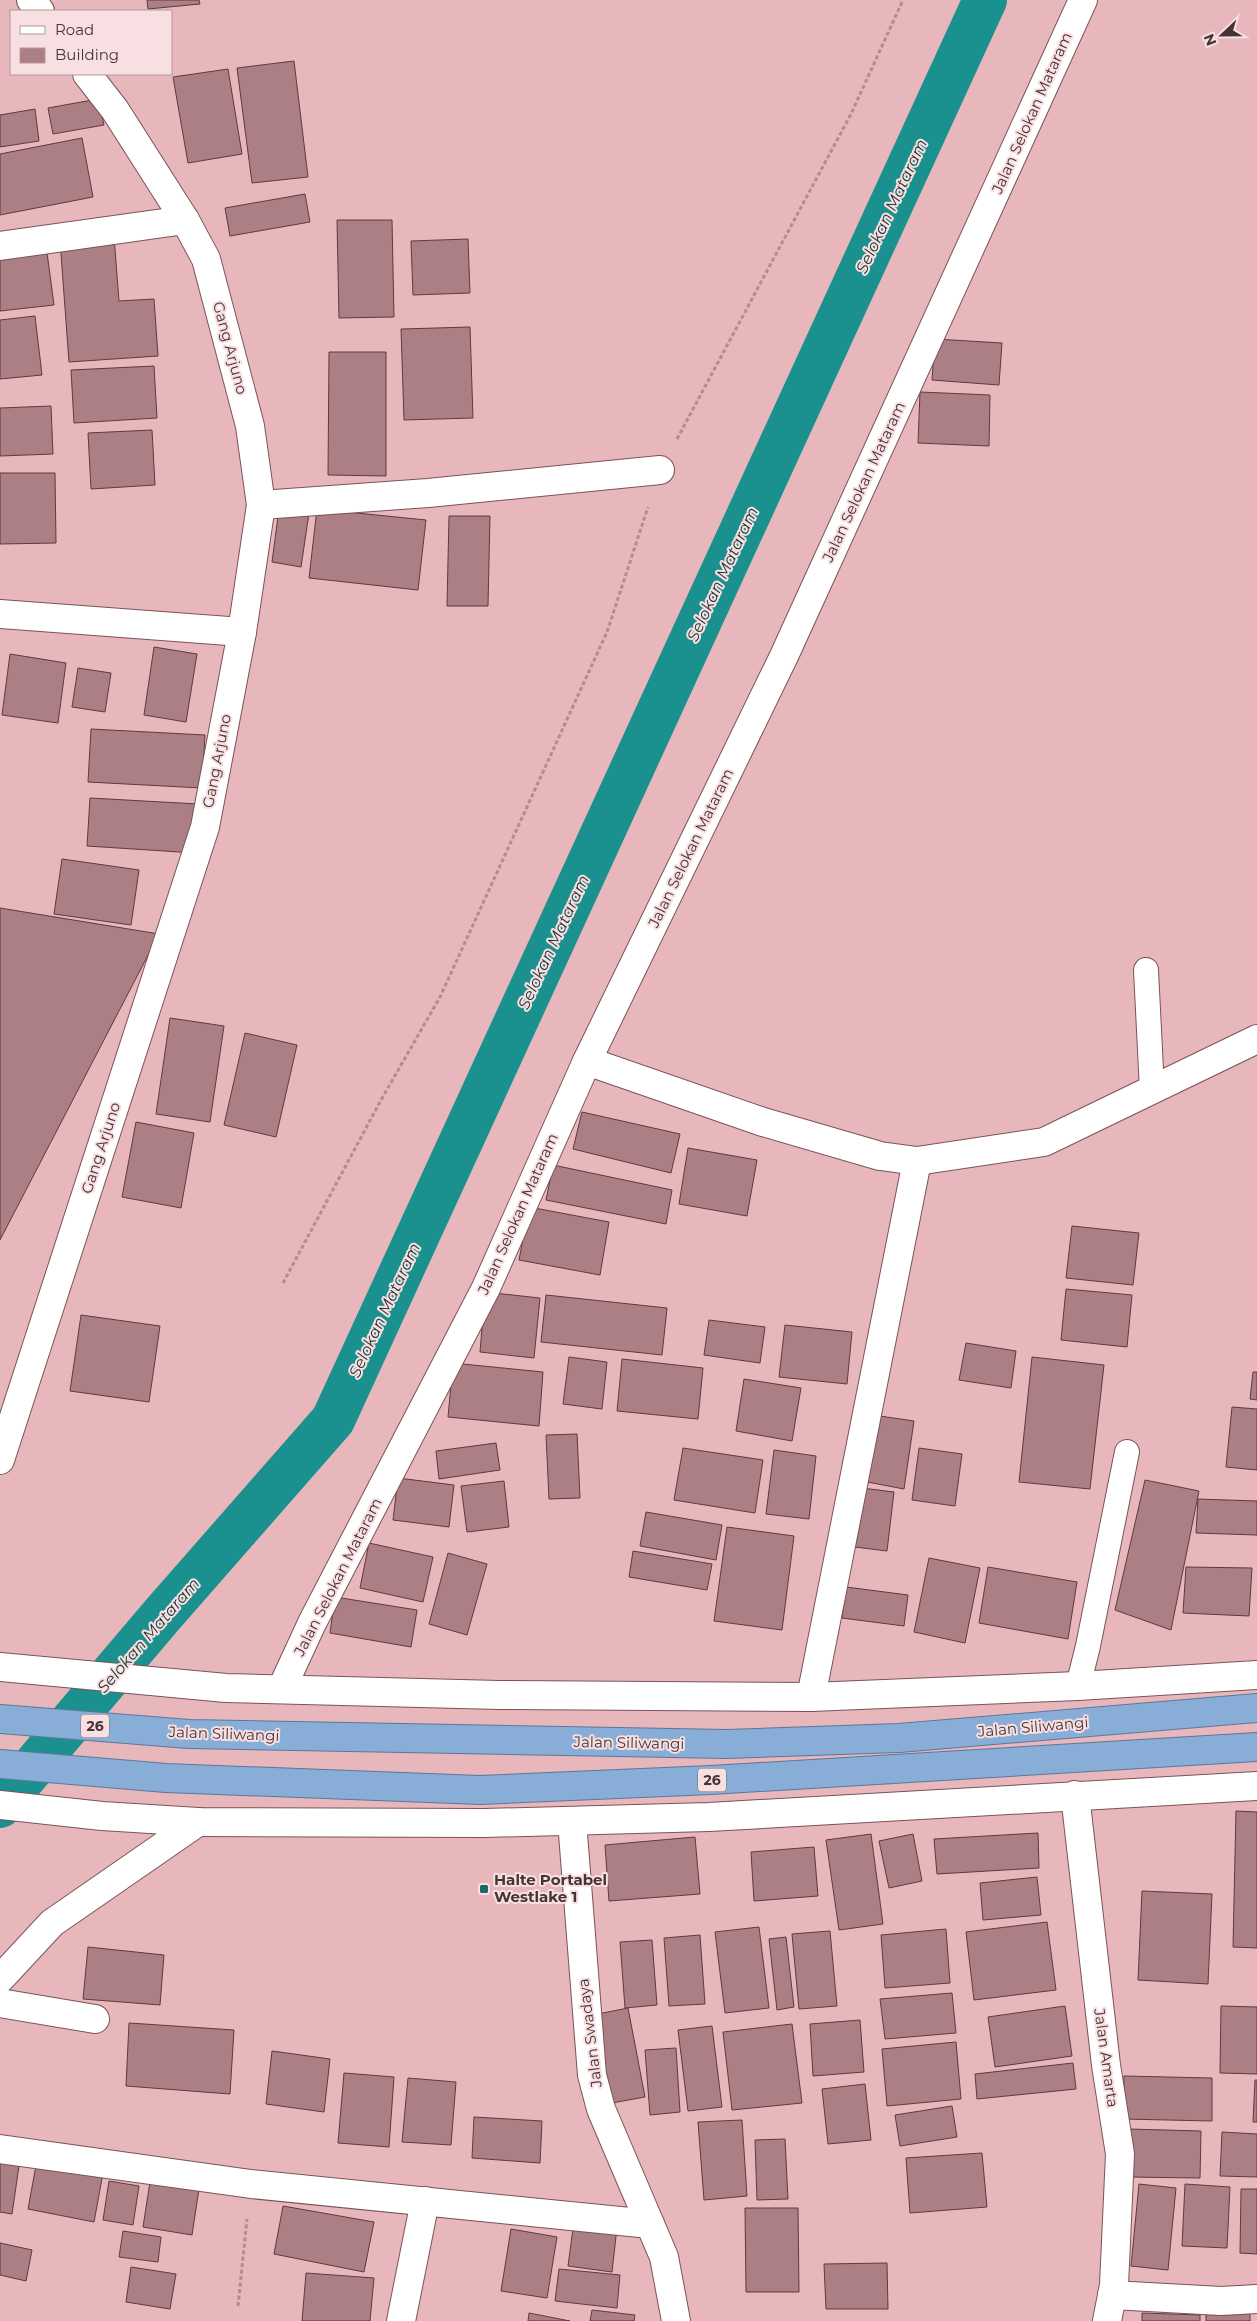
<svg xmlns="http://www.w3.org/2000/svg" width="1257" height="2321" font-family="Montserrat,sans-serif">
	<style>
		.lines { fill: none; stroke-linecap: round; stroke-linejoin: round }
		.canal { stroke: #1a918e; stroke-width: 44 }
		.building { fill: #ab7f83; stroke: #60393e }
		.service-casing { stroke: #7b5357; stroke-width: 26 }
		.minor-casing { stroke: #7b5357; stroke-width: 30 }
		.tertiary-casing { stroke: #7b5357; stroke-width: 30 }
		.trunk-casing { stroke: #5d7699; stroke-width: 30 }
		.path { stroke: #b38c90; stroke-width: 3; stroke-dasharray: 4 2.5; stroke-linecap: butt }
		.service { stroke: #fff; stroke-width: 24 }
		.minor { stroke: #fff; stroke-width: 28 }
		.tertiary { stroke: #fff; stroke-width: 28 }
		.trunk { stroke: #88aed8; stroke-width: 28 }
		.poi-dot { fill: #1b6865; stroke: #f8dfe1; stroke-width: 2 }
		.labels { text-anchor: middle; stroke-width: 4; stroke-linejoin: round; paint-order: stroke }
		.shield { fill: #f8dfe1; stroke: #7b6769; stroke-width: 1 }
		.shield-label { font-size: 14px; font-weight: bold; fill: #463335 }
		.street-label { font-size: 15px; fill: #463335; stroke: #f8dfe1 }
		.poi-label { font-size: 15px; font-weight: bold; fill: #463335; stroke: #f8dfe1; text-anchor: start }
		.water-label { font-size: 16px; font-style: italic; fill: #1d3534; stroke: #f8dfe1 }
	</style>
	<rect width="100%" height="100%" fill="#e7b7bc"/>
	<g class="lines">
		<path class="canal" d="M0,1806L163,1614L333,1420L985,0"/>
	</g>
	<g class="building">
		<path d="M147,0H199L200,4L148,9Z"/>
		<path d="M294,61L308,177L252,183L237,68Z"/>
		<path d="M228,69L242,154L188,163L173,77Z"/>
		<path d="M98,99L104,125L53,134L48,108Z"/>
		<path d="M35,109L39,141L0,147V115Z"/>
		<path d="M82,138L93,197L0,215V154Z"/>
		<path d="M305,194L310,222L230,236L225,208Z"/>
		<path d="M337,220H392L394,317L339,318Z"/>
		<path d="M114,236L119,301L154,299L158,356L69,362L60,240Z"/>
		<path d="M468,239L470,293L413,295L411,241Z"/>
		<path d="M46,245L54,305L0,311V251Z"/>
		<path d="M35,316L42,375L0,379V320Z"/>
		<path d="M470,327L473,418L404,420L401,329Z"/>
		<path d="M935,339L1002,343L999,385L932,380Z"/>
		<path d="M329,352H386V476L328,475Z"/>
		<path d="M154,366L157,418L74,423L71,370Z"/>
		<path d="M920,392L990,395L989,446L918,443Z"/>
		<path d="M51,406L53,454L0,456V408Z"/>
		<path d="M152,430L155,485L91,489L88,433Z"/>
		<path d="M0,473H55L56,543L0,544Z"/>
		<path d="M279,509L309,513L301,567L272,562Z"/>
		<path d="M317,509L426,520L418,590L309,578Z"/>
		<path d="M449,516H490L488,606H447Z"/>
		<path d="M154,647L197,654L186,722L144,715Z"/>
		<path d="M10,654L66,663L58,723L2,715Z"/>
		<path d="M78,668L111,673L105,712L72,707Z"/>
		<path d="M91,729L205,735L202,788L88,782Z"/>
		<path d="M90,798L198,804L195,853L87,846Z"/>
		<path d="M62,859L139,870L131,925L54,914Z"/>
		<path d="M0,908L159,934L0,1240Z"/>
		<path d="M170,1018L224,1026L210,1122L156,1114Z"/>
		<path d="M245,1033L297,1045L276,1137L224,1125Z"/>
		<path d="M582,1112L680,1134L671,1173L573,1149Z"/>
		<path d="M136,1122L194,1133L181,1208L122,1197Z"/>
		<path d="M688,1148L757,1160L747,1216L679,1204Z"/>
		<path d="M553,1165L672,1190L666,1224L546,1200Z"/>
		<path d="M529,1207L609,1222L600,1275L519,1260Z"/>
		<path d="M1072,1226L1139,1233L1133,1285L1066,1278Z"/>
		<path d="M1066,1289L1132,1295L1127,1347L1061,1340Z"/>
		<path d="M485,1292L540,1298L534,1358L480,1352Z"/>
		<path d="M546,1295L667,1308L662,1355L541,1342Z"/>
		<path d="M81,1315L160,1326L149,1402L70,1391Z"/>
		<path d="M709,1320L765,1327L760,1363L704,1355Z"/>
		<path d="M785,1325L852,1332L847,1384L779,1377Z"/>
		<path d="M966,1343L1016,1351L1011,1388L959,1380Z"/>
		<path d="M569,1357L607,1362L602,1409L563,1404Z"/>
		<path d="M1032,1357L1104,1365L1090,1489L1019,1482Z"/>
		<path d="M622,1359L703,1368L698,1419L617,1411Z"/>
		<path d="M453,1363L543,1372L539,1426L448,1417Z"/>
		<path d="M1253,1372H1257V1400L1250,1399Z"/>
		<path d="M744,1379L801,1388L792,1441L736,1431Z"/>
		<path d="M1232,1407L1257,1409V1470L1226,1467Z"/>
		<path d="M873,1415L914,1421L904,1489L862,1481Z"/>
		<path d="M577,1434L580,1498L549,1499L546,1435Z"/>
		<path d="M496,1443L500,1470L439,1479L436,1451Z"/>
		<path d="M683,1448L763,1460L755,1513L674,1500Z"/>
		<path d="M919,1448L962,1454L955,1506L912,1500Z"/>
		<path d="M774,1450L816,1456L809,1519L766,1514Z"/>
		<path d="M398,1478L454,1485L449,1527L393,1520Z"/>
		<path d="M1145,1480L1199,1491L1171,1630L1115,1610Z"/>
		<path d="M504,1481L509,1527L467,1532L461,1486Z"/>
		<path d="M854,1487L894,1492L887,1551L847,1546Z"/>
		<path d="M1198,1499L1257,1501V1535L1196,1533Z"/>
		<path d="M646,1512L722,1525L716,1560L640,1546Z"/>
		<path d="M727,1527L794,1536L782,1630L714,1621Z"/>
		<path d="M369,1543L433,1557L423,1602L360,1588Z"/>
		<path d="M633,1551L712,1564L707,1590L629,1577Z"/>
		<path d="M448,1553L487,1564L467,1635L429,1624Z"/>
		<path d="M929,1558L980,1568L965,1643L914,1632Z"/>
		<path d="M988,1567L1077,1582L1068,1639L979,1623Z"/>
		<path d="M1186,1567L1252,1568L1249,1616L1183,1613Z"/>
		<path d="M846,1587L908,1595L904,1626L842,1618Z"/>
		<path d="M335,1597L417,1610L411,1647L330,1633Z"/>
		<path d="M1236,1811L1257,1812V1948L1233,1947Z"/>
		<path d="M1038,1833L1039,1868L937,1874L934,1839Z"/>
		<path d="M871,1834L883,1924L839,1930L826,1840Z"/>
		<path d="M913,1834L922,1881L889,1888L879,1841Z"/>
		<path d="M695,1837L700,1894L609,1901L605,1845Z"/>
		<path d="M814,1847L818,1896L754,1901L751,1852Z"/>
		<path d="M1037,1877L1041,1915L983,1920L980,1883Z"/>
		<path d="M1142,1891L1212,1894L1208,1984L1138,1980Z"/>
		<path d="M1047,1922L1056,1990L974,2000L966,1932Z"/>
		<path d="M759,1927L769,2008L725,2013L715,1932Z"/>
		<path d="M946,1929L950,1983L885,1988L881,1935Z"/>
		<path d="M830,1931L837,2006L799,2009L792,1934Z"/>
		<path d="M700,1935L705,2004L669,2006L664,1938Z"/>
		<path d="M786,1937L794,2007L777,2010L769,1939Z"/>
		<path d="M652,1940L657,2005L625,2008L620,1942Z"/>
		<path d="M88,1947L164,1955L160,2005L83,1999Z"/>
		<path d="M952,1993L956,2033L885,2039L880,1999Z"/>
		<path d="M1065,2006L1072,2056L995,2067L988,2017Z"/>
		<path d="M1221,2006L1257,2007V2074L1220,2073Z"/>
		<path d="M628,2008L645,2097L606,2104L588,2016Z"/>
		<path d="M860,2020L864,2072L813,2076L810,2024Z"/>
		<path d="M129,2023L234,2030L230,2094L126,2086Z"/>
		<path d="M792,2024L802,2103L732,2110L723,2032Z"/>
		<path d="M712,2026L722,2107L688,2111L678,2030Z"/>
		<path d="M956,2042L961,2099L887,2106L882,2049Z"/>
		<path d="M676,2048L680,2112L650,2115L645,2050Z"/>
		<path d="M272,2051L330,2059L324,2112L266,2104Z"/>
		<path d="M1073,2063L1076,2089L977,2099L975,2074Z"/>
		<path d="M344,2073L394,2077L389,2147L338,2143Z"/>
		<path d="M1124,2076L1212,2078V2121L1123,2119Z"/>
		<path d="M408,2078L456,2082L451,2145L402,2142Z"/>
		<path d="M1255,2080H1257V2122H1253Z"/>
		<path d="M865,2084L871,2140L828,2144L822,2089Z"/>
		<path d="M952,2106L957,2137L900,2146L895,2115Z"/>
		<path d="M474,2117L542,2121L540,2163L472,2158Z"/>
		<path d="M742,2120L747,2196L704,2200L698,2122Z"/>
		<path d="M1129,2129L1201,2131L1200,2178L1128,2177Z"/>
		<path d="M1222,2132L1257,2134V2177L1220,2176Z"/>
		<path d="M785,2139L788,2199L757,2200L755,2140Z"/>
		<path d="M982,2153L987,2207L910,2213L906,2158Z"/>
		<path d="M37,2160L103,2173L94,2222L28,2209Z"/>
		<path d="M0,2163L19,2166L12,2214L0,2212Z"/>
		<path d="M109,2181L139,2186L133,2225L103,2220Z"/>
		<path d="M150,2182L199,2189L192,2235L143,2227Z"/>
		<path d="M1139,2184L1176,2188L1168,2270L1131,2266Z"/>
		<path d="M1185,2184L1230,2187L1227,2248L1182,2246Z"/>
		<path d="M1241,2189H1257V2254L1240,2253Z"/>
		<path d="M283,2206L374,2222L364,2272L274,2254Z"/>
		<path d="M745,2208H798L799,2292H746Z"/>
		<path d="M574,2221L617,2227L612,2272L568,2266Z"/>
		<path d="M511,2229L557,2237L547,2298L501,2291Z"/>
		<path d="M123,2231L161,2237L158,2262L119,2257Z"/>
		<path d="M0,2243L32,2250L26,2281L0,2275Z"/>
		<path d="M887,2263L888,2309H826L824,2264Z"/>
		<path d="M131,2267L176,2274L170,2309L126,2302Z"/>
		<path d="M559,2269L620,2275L617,2308L555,2301Z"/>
		<path d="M306,2273L374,2278L370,2321H302Z"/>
		<path d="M592,2310L635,2315L634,2321H590Z"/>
		<path d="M1206,2311L1250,2313V2321H1206Z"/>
		<path d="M529,2313L570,2321H528Z"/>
		<path d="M1142,2313L1200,2315V2321H1142Z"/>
	</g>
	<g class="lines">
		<g class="service-casing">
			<g id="service">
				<path d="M1146,970L1152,1090"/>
				<path d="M1078,1686L1088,1646L1127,1452"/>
			</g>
		</g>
		<g class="minor-casing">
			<g id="minor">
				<path d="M31,0L40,11"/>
				<path d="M0,246L185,220"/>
				<path d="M261,505L428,493L660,470"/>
				<path d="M0,614L242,632"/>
				<path d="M587,1061L763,1122L880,1156L917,1161L1044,1142L1257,1039"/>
				<path d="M0,1460L205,827L242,632L261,505L250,426L206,259L185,220L115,110L87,74"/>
				<path d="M811,1697L917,1161"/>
				<path d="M1075,1795L1106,2065L1120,2154L1114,2285L1107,2321"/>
				<path d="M572,1821L592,2075L601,2109L664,2257L676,2321"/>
				<path d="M0,2003L95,2019"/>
				<path d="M0,2149L251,2184L650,2224"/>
				<path d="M1112,2295L1221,2301L1257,2299"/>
				<path d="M401,2321L425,2201"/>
			</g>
		</g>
		<g class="tertiary-casing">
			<g id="tertiary">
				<path d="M0,1667L226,1688L499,1695L811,1697L1078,1686L1257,1675"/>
				<path d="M282,1688L312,1623L486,1288L587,1061L784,656L1083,0"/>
				<path d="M0,1805L102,1816L198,1822L485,1823L709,1817L1257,1786"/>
				<path d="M0,1979L52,1923L198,1822"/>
			</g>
		</g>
		<g class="trunk-casing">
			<g id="trunk">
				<path d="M0,1719L189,1734L727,1744L899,1738L1257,1708"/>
				<path d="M0,1764L166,1778L480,1790L711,1780L1257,1747"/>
			</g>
		</g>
		<g class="path">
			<path d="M677,439L851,114L903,0"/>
			<path d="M283,1283L381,1100L440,997L607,632L648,507"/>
			<path d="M238,2306L247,2219"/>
		</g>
		<use href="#service" class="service"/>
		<use href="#minor" class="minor"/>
		<use href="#tertiary" class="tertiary"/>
		<use href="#trunk" class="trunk"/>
	</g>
	<rect class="poi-dot" x="479" y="1884" width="10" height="10" rx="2.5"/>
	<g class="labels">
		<g class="shield">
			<rect x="81" y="1714.5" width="28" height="23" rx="4"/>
			<rect x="698" y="1768.5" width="28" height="23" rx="4"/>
		</g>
		<g class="shield-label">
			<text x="95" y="1731">26</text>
			<text x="712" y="1785">26</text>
		</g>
		<g class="street-label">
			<text transform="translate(1032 113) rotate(-66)" y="5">Jalan Selokan Mataram</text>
			<text transform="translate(230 348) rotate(75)" y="5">Gang Arjuno</text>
			<text transform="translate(864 482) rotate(-65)" y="5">Jalan Selokan Mataram</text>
			<text transform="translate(217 761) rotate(-79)" y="5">Gang Arjuno</text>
			<text transform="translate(691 848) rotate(-64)" y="5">Jalan Selokan Mataram</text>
			<text transform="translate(101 1148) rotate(-72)" y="5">Gang Arjuno</text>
			<text transform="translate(518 1214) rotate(-66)" y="5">Jalan Selokan Mataram</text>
			<text transform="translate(338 1577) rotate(-63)" y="5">Jalan Selokan Mataram</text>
			<text transform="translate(1033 1727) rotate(-5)" y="5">Jalan Siliwangi</text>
			<text transform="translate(224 1734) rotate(2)" y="5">Jalan Siliwangi</text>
			<text transform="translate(629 1743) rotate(1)" y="5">Jalan Siliwangi</text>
			<text transform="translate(590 2033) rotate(-97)" y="5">Jalan Swadaya</text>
			<text transform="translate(1106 2058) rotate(82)" y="5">Jalan Amarta</text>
		</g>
		<g class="poi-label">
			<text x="494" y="1885">Halte Portabel<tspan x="494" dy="17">Westlake 1</tspan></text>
		</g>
		<g class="water-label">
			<text transform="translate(891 206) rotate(-65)" y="6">Selokan Mataram</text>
			<text transform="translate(722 574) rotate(-65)" y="6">Selokan Mataram</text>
			<text transform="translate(553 942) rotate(-65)" y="6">Selokan Mataram</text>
			<text transform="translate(384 1310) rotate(-65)" y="6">Selokan Mataram</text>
			<text transform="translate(148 1635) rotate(-49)" y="6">Selokan Mataram</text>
		</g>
	</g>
	<rect x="10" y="10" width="162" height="65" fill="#f8dfe1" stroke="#b19a9c"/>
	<rect x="20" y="26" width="25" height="8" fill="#ffffff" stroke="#b19a9c"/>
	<text x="55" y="35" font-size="15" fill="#463335">Road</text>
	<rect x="20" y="48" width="25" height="15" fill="#ab7f83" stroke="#b19a9c"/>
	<text x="55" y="60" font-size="15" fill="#463335">Building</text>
	<g transform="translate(1222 35) rotate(248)" stroke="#f8dfe1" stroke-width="4" paint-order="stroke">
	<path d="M0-4L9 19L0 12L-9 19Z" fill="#463335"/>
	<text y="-8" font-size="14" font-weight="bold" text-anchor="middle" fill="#463335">N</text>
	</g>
</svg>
